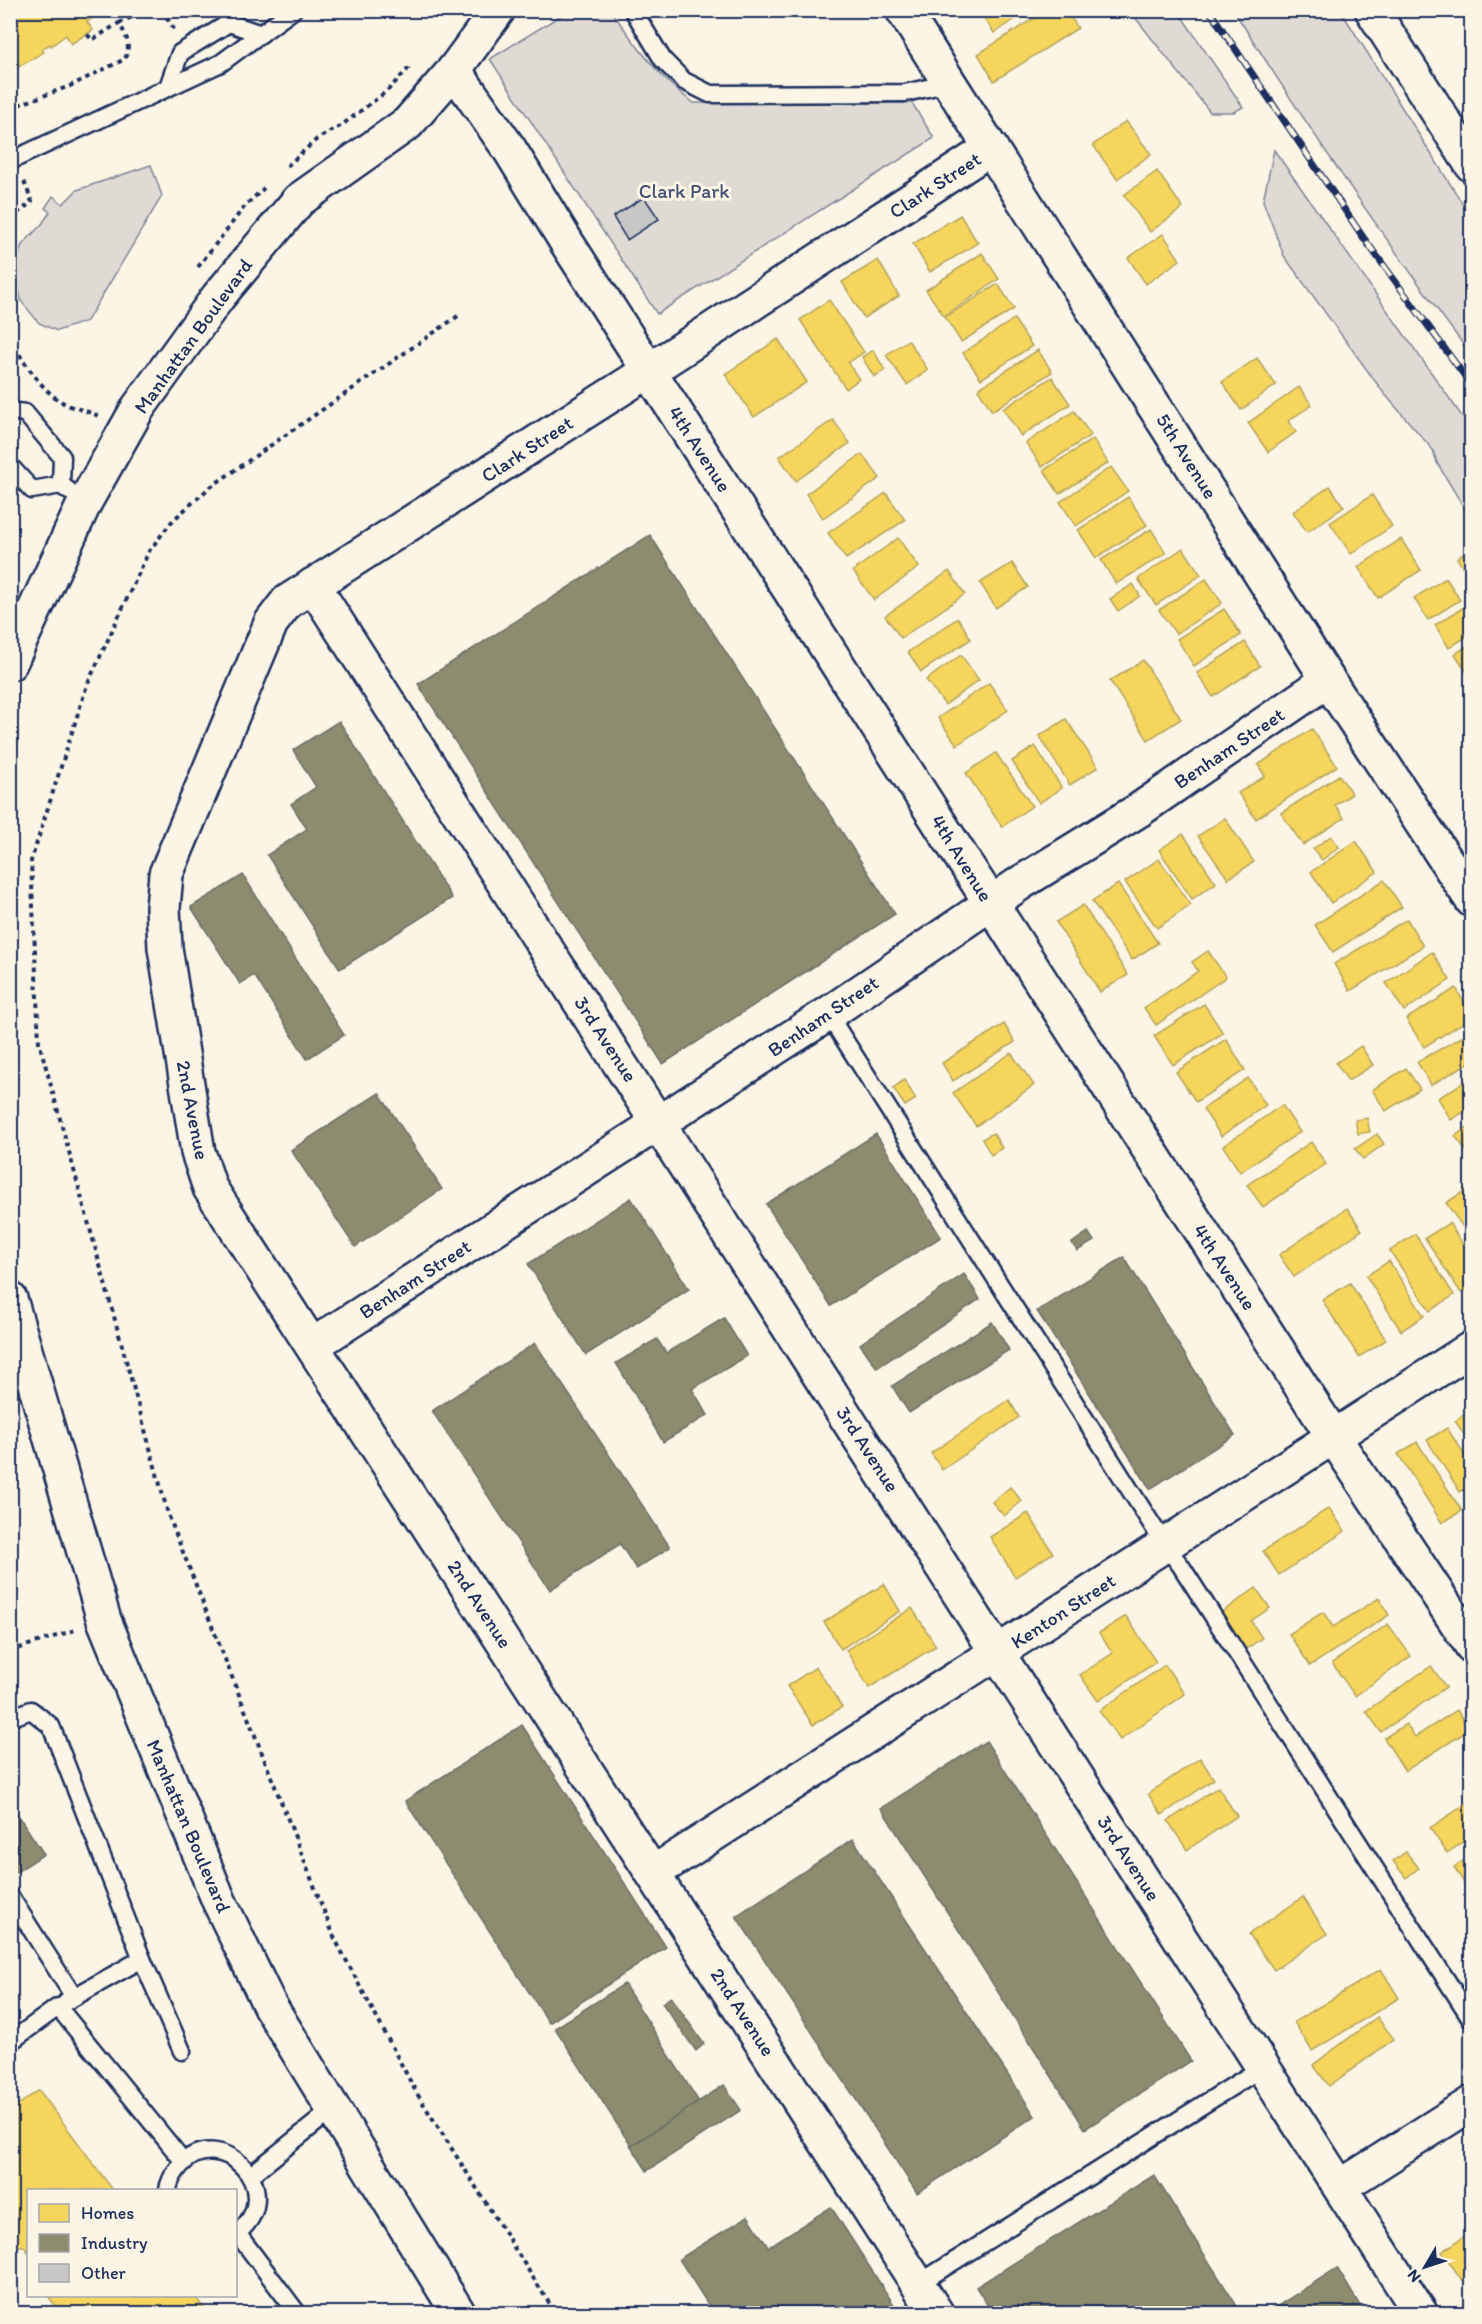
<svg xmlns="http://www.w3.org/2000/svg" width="1482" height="2324" font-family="Itim,sans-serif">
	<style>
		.green { fill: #dfdbd4; stroke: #7d8599; stroke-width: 1.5 }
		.homes { fill: #f6d55c; stroke: #b4a35d; stroke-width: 1.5 }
		.industry { fill: #8c8c6e; stroke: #6a7069; stroke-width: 1.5 }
		.building { fill: #c8c7c6; stroke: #1b2f5e; stroke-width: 1.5 }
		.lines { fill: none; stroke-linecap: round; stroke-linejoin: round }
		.lane-casing { stroke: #1b2f5e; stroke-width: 21 }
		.street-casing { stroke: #1b2f5e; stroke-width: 38 }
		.secondary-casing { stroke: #1b2f5e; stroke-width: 38 }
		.path { stroke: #1b2f5e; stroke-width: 4; stroke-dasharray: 4.5 4.5; stroke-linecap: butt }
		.lane { stroke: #fcf5e5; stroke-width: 16 }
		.street { stroke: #fcf5e5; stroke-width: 33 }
		.secondary { stroke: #fcf5e5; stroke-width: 33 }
		.rail-casing { stroke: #1b2f5e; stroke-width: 7 }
		.rail { stroke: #fcf5e5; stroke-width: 4.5; stroke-dasharray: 14; stroke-linecap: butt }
		.labels { text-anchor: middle; stroke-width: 6; stroke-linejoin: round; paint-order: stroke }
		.street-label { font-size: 20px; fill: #1b2f5e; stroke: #fcf5e5 }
		.park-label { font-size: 20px; fill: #425176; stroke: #fcf5e5 }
	</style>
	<rect width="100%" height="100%" fill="#fcf5e5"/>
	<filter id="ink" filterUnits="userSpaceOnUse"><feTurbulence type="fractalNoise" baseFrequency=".0167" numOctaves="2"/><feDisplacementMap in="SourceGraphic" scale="12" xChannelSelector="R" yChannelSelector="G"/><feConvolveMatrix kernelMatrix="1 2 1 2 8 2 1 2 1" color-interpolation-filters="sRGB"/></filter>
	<g filter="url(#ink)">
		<g class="green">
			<path d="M568,11H611C636,44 658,79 694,103H912L934,138L657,314L490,59Z"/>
			<path d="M1130,11H1178L1243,107L1234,112H1210Z"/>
			<path d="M1234,11H1341L1471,217V355C1388,244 1308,128 1234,11Z"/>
			<path d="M1274,150L1471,429V519L1437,463L1433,450L1383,392L1284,256L1263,201Z"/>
			<path d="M151,165L162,196L87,321L57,331L39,323L21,301L15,266L22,245L42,224L50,212L45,208L53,196L63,204L77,190Z"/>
		</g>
		<g class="homes">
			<path d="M10,10H105L87,22L93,30L71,44L66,35L51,46L50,44L42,49L44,52L10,72Z"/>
			<path d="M979,10H1029L994,33Z"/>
			<path d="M1047,10H1066L1078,28L994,81L978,54Z"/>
			<path d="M1126,121L1151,154L1117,179L1093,145Z"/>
			<path d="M1157,171L1183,208L1150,232L1124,195Z"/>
			<path d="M960,215L978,243L930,272L913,244Z"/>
			<path d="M1163,234L1180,260L1146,284L1128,258Z"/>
			<path d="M982,253L999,279L944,316L926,290Z"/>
			<path d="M878,260L899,296L864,318L842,282Z"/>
			<path d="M998,284L1014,309L961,342L945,317Z"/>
			<path d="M829,300L864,352L848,363L859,379L846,389L800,320Z"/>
			<path d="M1014,319L1032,346L981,379L963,353Z"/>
			<path d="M778,339L807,382L754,417L725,374Z"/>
			<path d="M908,340L928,370L907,385L886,355Z"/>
			<path d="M873,350L885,370L874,377L862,357Z"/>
			<path d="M1038,350L1052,372L992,411L978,389Z"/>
			<path d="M1257,358L1276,385L1241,410L1222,382Z"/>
			<path d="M1052,377L1070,404L1021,436L1003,409Z"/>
			<path d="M1299,387L1312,405L1288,421L1296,432L1268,452L1248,423Z"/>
			<path d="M1074,411L1091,435L1042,467L1026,443Z"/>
			<path d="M833,420L850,443L796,481L779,457Z"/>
			<path d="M1093,439L1108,463L1059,494L1044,470Z"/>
			<path d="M862,454L880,478L823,518L806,494Z"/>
			<path d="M1111,467L1128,491L1076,526L1060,502Z"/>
			<path d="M1330,486L1344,507L1307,532L1293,512Z"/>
			<path d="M886,493L905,520L846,559L828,533Z"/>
			<path d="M1372,495L1392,526L1351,554L1330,523Z"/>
			<path d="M1128,497L1147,525L1096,558L1078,530Z"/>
			<path d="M1151,529L1166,553L1116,584L1101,560Z"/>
			<path d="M898,538L919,567L874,600L853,571Z"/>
			<path d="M1401,539L1421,570L1378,598L1358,567Z"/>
			<path d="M1183,548L1201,575L1156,605L1138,579Z"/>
			<path d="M1466,552L1472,560V567L1465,571L1457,558Z"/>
			<path d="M1012,563L1028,587L996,608L980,583Z"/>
			<path d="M949,571L965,594L901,638L885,616Z"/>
			<path d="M1446,578L1460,600L1428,620L1414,598Z"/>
			<path d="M1206,579L1222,603L1176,634L1159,610Z"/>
			<path d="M1133,584L1140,596L1118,611L1110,599Z"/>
			<path d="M1467,605L1472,612V633L1449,648L1435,625Z"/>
			<path d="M1224,609L1241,635L1194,666L1177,639Z"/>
			<path d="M958,618L971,639L921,672L908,652Z"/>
			<path d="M1245,642L1260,666L1213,697L1197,673Z"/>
			<path d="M1472,643V680L1455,654Z"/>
			<path d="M961,655L979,680L945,705L926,680Z"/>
			<path d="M1143,660L1181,719L1148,740L1110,681Z"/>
			<path d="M989,683L1008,710L957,745L938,718Z"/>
			<path d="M1066,719L1098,767L1070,785L1039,736Z"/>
			<path d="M1312,729L1337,766L1256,819L1238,793L1265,776L1258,765Z"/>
			<path d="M1035,746L1062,788L1039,803L1012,761Z"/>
			<path d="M996,753L1032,806L1002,827L966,773Z"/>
			<path d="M1339,775L1352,794L1335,805L1344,818L1303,845L1281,813Z"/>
			<path d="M1225,818L1254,862L1228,879L1198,836Z"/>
			<path d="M1183,834L1216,883L1192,899L1159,850Z"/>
			<path d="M1331,836L1339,847L1322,860L1313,849Z"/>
			<path d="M1356,841L1377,872L1331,903L1311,872Z"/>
			<path d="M1159,859L1191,905L1157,928L1125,882Z"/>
			<path d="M1384,880L1402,907L1333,952L1315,925Z"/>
			<path d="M1118,884L1158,943L1132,960L1092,901Z"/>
			<path d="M1083,905L1128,975L1100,992L1056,922Z"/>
			<path d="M1407,919L1423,946L1350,991L1334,964Z"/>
			<path d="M1208,951L1226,977L1156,1025L1144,1008L1198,971L1192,962Z"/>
			<path d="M1432,952L1450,980L1404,1011L1386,983Z"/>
			<path d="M1456,988L1472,1017L1424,1047L1406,1019Z"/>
			<path d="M1204,1004L1223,1033L1173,1065L1154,1036Z"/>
			<path d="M1004,1024L1015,1042L953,1081L942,1063Z"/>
			<path d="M1472,1031V1061L1431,1085L1417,1062Z"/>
			<path d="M1226,1039L1245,1070L1196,1102L1176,1072Z"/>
			<path d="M1361,1046L1373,1065L1348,1081L1336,1063Z"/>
			<path d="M1011,1053L1034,1085L976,1126L953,1093Z"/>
			<path d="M1406,1068L1420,1089L1386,1111L1372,1090Z"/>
			<path d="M1472,1077V1107L1451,1120L1438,1098Z"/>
			<path d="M1248,1078L1266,1105L1221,1136L1203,1109Z"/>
			<path d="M904,1080L916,1099L905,1106L893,1088Z"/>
			<path d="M1282,1105L1300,1132L1240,1172L1223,1146Z"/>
			<path d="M1367,1118L1370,1132L1358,1134L1355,1120Z"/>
			<path d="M1472,1124V1158L1455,1136Z"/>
			<path d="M993,1133L1002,1148L991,1155L982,1139Z"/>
			<path d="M1377,1134L1384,1144L1363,1159L1355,1149Z"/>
			<path d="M1311,1142L1326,1164L1263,1207L1247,1185Z"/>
			<path d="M1472,1186V1240L1446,1203Z"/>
			<path d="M1347,1208L1362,1230L1294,1277L1279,1255Z"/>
			<path d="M1449,1223L1472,1258V1286L1461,1293L1425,1238Z"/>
			<path d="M1415,1234L1454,1295L1430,1311L1390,1251Z"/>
			<path d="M1389,1261L1424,1316L1401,1331L1366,1276Z"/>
			<path d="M1350,1283L1386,1340L1359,1357L1322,1300Z"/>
			<path d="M1009,1400L1019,1417L942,1470L931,1453Z"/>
			<path d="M1471,1410L1472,1411V1446L1455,1421Z"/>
			<path d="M1447,1428L1472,1466V1484L1460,1492L1427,1440Z"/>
			<path d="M1417,1442L1462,1511L1442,1523L1398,1454Z"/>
			<path d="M1010,1487L1022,1501L1004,1516L992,1502Z"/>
			<path d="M1329,1508L1345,1531L1279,1575L1263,1551Z"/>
			<path d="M1028,1513L1053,1553L1015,1577L990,1537Z"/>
			<path d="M884,1584L900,1611L841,1649L824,1622Z"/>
			<path d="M1256,1588L1270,1608L1251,1621L1262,1638L1243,1651L1218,1615Z"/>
			<path d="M1379,1598L1389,1615L1310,1666L1289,1634L1323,1612L1333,1627Z"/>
			<path d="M912,1608L936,1646L869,1688L846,1650Z"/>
			<path d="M1126,1616L1156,1662L1098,1701L1080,1675L1113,1653L1099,1633Z"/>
			<path d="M1388,1624L1411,1656L1355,1696L1332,1663Z"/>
			<path d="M1165,1665L1185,1694L1120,1740L1099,1711Z"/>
			<path d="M1431,1666L1446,1687L1381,1732L1366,1711Z"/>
			<path d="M816,1667L842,1707L813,1725L787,1686Z"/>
			<path d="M1457,1710L1469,1730L1405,1771L1384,1738L1406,1724L1415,1737Z"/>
			<path d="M1200,1758L1214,1779L1162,1815L1148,1794Z"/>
			<path d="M1218,1787L1237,1816L1187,1850L1168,1821Z"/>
			<path d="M1472,1800V1836L1447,1853L1430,1828Z"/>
			<path d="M1406,1852L1419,1868L1406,1878L1393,1861Z"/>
			<path d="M1472,1855V1887L1468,1889L1454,1867Z"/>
			<path d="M1303,1897L1327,1934L1274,1970L1249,1934Z"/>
			<path d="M1381,1969L1399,1998L1312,2051L1294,2022Z"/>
			<path d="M1377,2017L1394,2039L1329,2086L1313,2065Z"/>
			<path d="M39,2090L113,2190H28V2252L24,2246H10V2111Z"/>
			<path d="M1472,2231V2273L1462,2280L1442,2252Z"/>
			<path d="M48,2296H195L208,2314H62Z"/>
		</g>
		<g class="industry">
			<path d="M650,535L895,914L663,1064L418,684Z"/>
			<path d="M339,721L452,898L340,969L267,855L307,829L291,804L316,787L293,750Z"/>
			<path d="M243,875L344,1035L307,1059L254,975L240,984L191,907Z"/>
			<path d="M379,1093L442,1189L355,1247L291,1150Z"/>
			<path d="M876,1134L941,1237L831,1306L766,1204Z"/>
			<path d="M631,1198L689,1289L586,1355L528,1264Z"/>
			<path d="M1088,1232L1094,1241L1077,1251L1072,1243Z"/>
			<path d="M1124,1257L1235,1435L1150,1489L1037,1311Z"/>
			<path d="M964,1274L980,1299L877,1368L860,1344Z"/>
			<path d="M724,1318L747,1356L692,1389L708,1415L663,1442L616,1363L657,1339L666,1353Z"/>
			<path d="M992,1322L1009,1350L909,1413L892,1386Z"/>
			<path d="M535,1343L670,1547L636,1569L620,1544L550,1590L432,1411Z"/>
			<path d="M522,1725L666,1947L549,2023L405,1801Z"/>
			<path d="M986,1741L1191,2061L1085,2129L881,1808Z"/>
			<path d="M10,1803L44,1854L15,1873L10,1866Z"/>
			<path d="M853,1839L1035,2116L917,2193L736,1916Z"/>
			<path d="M624,1984L699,2102L631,2146L555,2028Z"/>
			<path d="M671,1997L704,2044L696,2051L662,2003Z"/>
			<path d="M724,2085L741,2110L647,2171L631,2146Z"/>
			<path d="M1154,2175L1242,2314H993L976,2287Z"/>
			<path d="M831,2207L896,2308L887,2314H714L679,2259L748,2216L768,2247Z"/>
			<path d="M1337,2268L1365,2314H1265Z"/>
		</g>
		<path class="building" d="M644,197L659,219L627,240L613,217Z"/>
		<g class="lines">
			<g class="lane-casing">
				<g id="lane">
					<path d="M633,10L663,60L684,81L710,94L905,93L950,83"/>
					<path d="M168,87L180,53L229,23L261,34"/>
					<path d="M10,161L221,63L293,10"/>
					<path d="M10,411L25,413L62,457L61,485"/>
					<path d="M10,466L32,490L61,485L69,491"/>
					<path d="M828,1014L1165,1545L1181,1566L1472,2020"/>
					<path d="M10,1718L31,1710L51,1726L142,1959L74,1997"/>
					<path d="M10,1896L74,1997L67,2001"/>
					<path d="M142,1959L182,2051"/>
					<path d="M10,2042L58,2007L184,2162"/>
					<path d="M251,2175L333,2109"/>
					<path d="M168,2190C169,2181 174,2173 180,2166C219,2121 291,2191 236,2234"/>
					<path d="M237,2233L298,2314"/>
					<path d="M918,2284L1263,2067"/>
				</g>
			</g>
			<g class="street-casing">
				<g id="street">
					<path d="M903,10L1328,680L1472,900"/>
					<path d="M1372,10L1472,165"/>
					<path d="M313,585L1421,2314"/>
					<path d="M10,663L85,502L138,408L218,297L299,200L408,123L454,70"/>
					<path d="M10,1299L104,1620L219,1901L270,2006L459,2314"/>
					<path d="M313,1345L828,1014L1022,882L1139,810L1328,680"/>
					<path d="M653,1873L1472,1348"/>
					<path d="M1340,2187L1472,2103"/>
					<path d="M937,2314L210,1188L198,1152L165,948L163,908L166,874L271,623L287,602L650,370L991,148"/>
				</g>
			</g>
			<g class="secondary-casing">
				<path id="secondary" d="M498,10L454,70L510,150L567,243L1333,1436L1472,1646"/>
			</g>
			<g class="path">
				<path d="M162,10L175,31"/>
				<path d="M119,23L147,10"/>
				<path d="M10,108L70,86L125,59C131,44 127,37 119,23L92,40L87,34"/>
				<path d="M287,166L317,139L342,125L387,91L408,69L411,72"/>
				<path d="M10,219L32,202L24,181"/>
				<path d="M198,267L245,206L264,188"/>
				<path d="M458,316L209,488L173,520L149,551L87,685L31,861L39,1042L168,1514L335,1939L416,2092L556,2314"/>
				<path d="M10,339C21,358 42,391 62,402C73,409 87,410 98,416"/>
				<path d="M10,1651L75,1630"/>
			</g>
			<use href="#lane" class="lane"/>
			<use href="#street" class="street"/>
			<use href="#secondary" class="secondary"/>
			<g class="rail-casing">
				<path id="rail" d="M1209,10L1363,237L1472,386"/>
			</g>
			<use href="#rail" class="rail"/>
		</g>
	</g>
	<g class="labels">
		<g class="street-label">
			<text transform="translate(935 185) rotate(-33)" y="7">Clark Street</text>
			<text transform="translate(193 336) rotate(-54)" y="7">Manhattan Boulevard</text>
			<text transform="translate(527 449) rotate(-33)" y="7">Clark Street</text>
			<text transform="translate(700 449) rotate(57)" y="7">4th Avenue</text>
			<text transform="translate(1187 456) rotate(58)" y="7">5th Avenue</text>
			<text transform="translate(1229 748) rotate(-34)" y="7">Benham Street</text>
			<text transform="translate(962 858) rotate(58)" y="7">4th Avenue</text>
			<text transform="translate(823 1016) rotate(-34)" y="7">Benham Street</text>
			<text transform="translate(606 1039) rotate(57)" y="7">3rd Avenue</text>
			<text transform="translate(193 1110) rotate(79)" y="7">2nd Avenue</text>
			<text transform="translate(1225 1267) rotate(57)" y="7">4th Avenue</text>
			<text transform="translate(415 1279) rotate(-33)" y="7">Benham Street</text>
			<text transform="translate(868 1449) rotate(57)" y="7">3rd Avenue</text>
			<text transform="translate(480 1604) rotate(57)" y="7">2nd Avenue</text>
			<text transform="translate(1063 1611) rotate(-33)" y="7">Kenton Street</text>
			<text transform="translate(189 1826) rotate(67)" y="7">Manhattan Boulevard</text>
			<text transform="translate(1129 1858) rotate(57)" y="7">3rd Avenue</text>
			<text transform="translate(743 2012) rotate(57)" y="7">2nd Avenue</text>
		</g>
		<g class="park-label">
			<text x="684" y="198">Clark Park</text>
		</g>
	</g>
	<rect width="1482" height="2324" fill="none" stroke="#fcf5e5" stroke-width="36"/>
	<rect x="18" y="18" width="1446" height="2288" fill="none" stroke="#1b2f5e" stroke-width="2" filter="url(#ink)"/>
	<rect x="27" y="2189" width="210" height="108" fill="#fcf5e5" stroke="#a2a6af" stroke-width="1.5"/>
	<rect x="39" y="2204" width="30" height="18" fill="#f6d55c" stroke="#a2a6af" stroke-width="1.5"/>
	<text x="81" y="2219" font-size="18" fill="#1b2f5e">Homes</text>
	<rect x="39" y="2234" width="30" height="18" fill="#8c8c6e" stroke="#a2a6af" stroke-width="1.5"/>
	<text x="81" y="2249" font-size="18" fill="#1b2f5e">Industry</text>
	<rect x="39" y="2264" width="30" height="18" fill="#c8c7c6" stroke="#a2a6af" stroke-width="1.5"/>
	<text x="81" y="2279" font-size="18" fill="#1b2f5e">Other</text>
	<g transform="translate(1425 2267) rotate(231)" stroke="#fcf5e5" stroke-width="4.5" paint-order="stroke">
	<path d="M0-4.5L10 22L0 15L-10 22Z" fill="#1b2f5e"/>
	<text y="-9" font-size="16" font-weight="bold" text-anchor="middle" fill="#1b2f5e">N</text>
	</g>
</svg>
